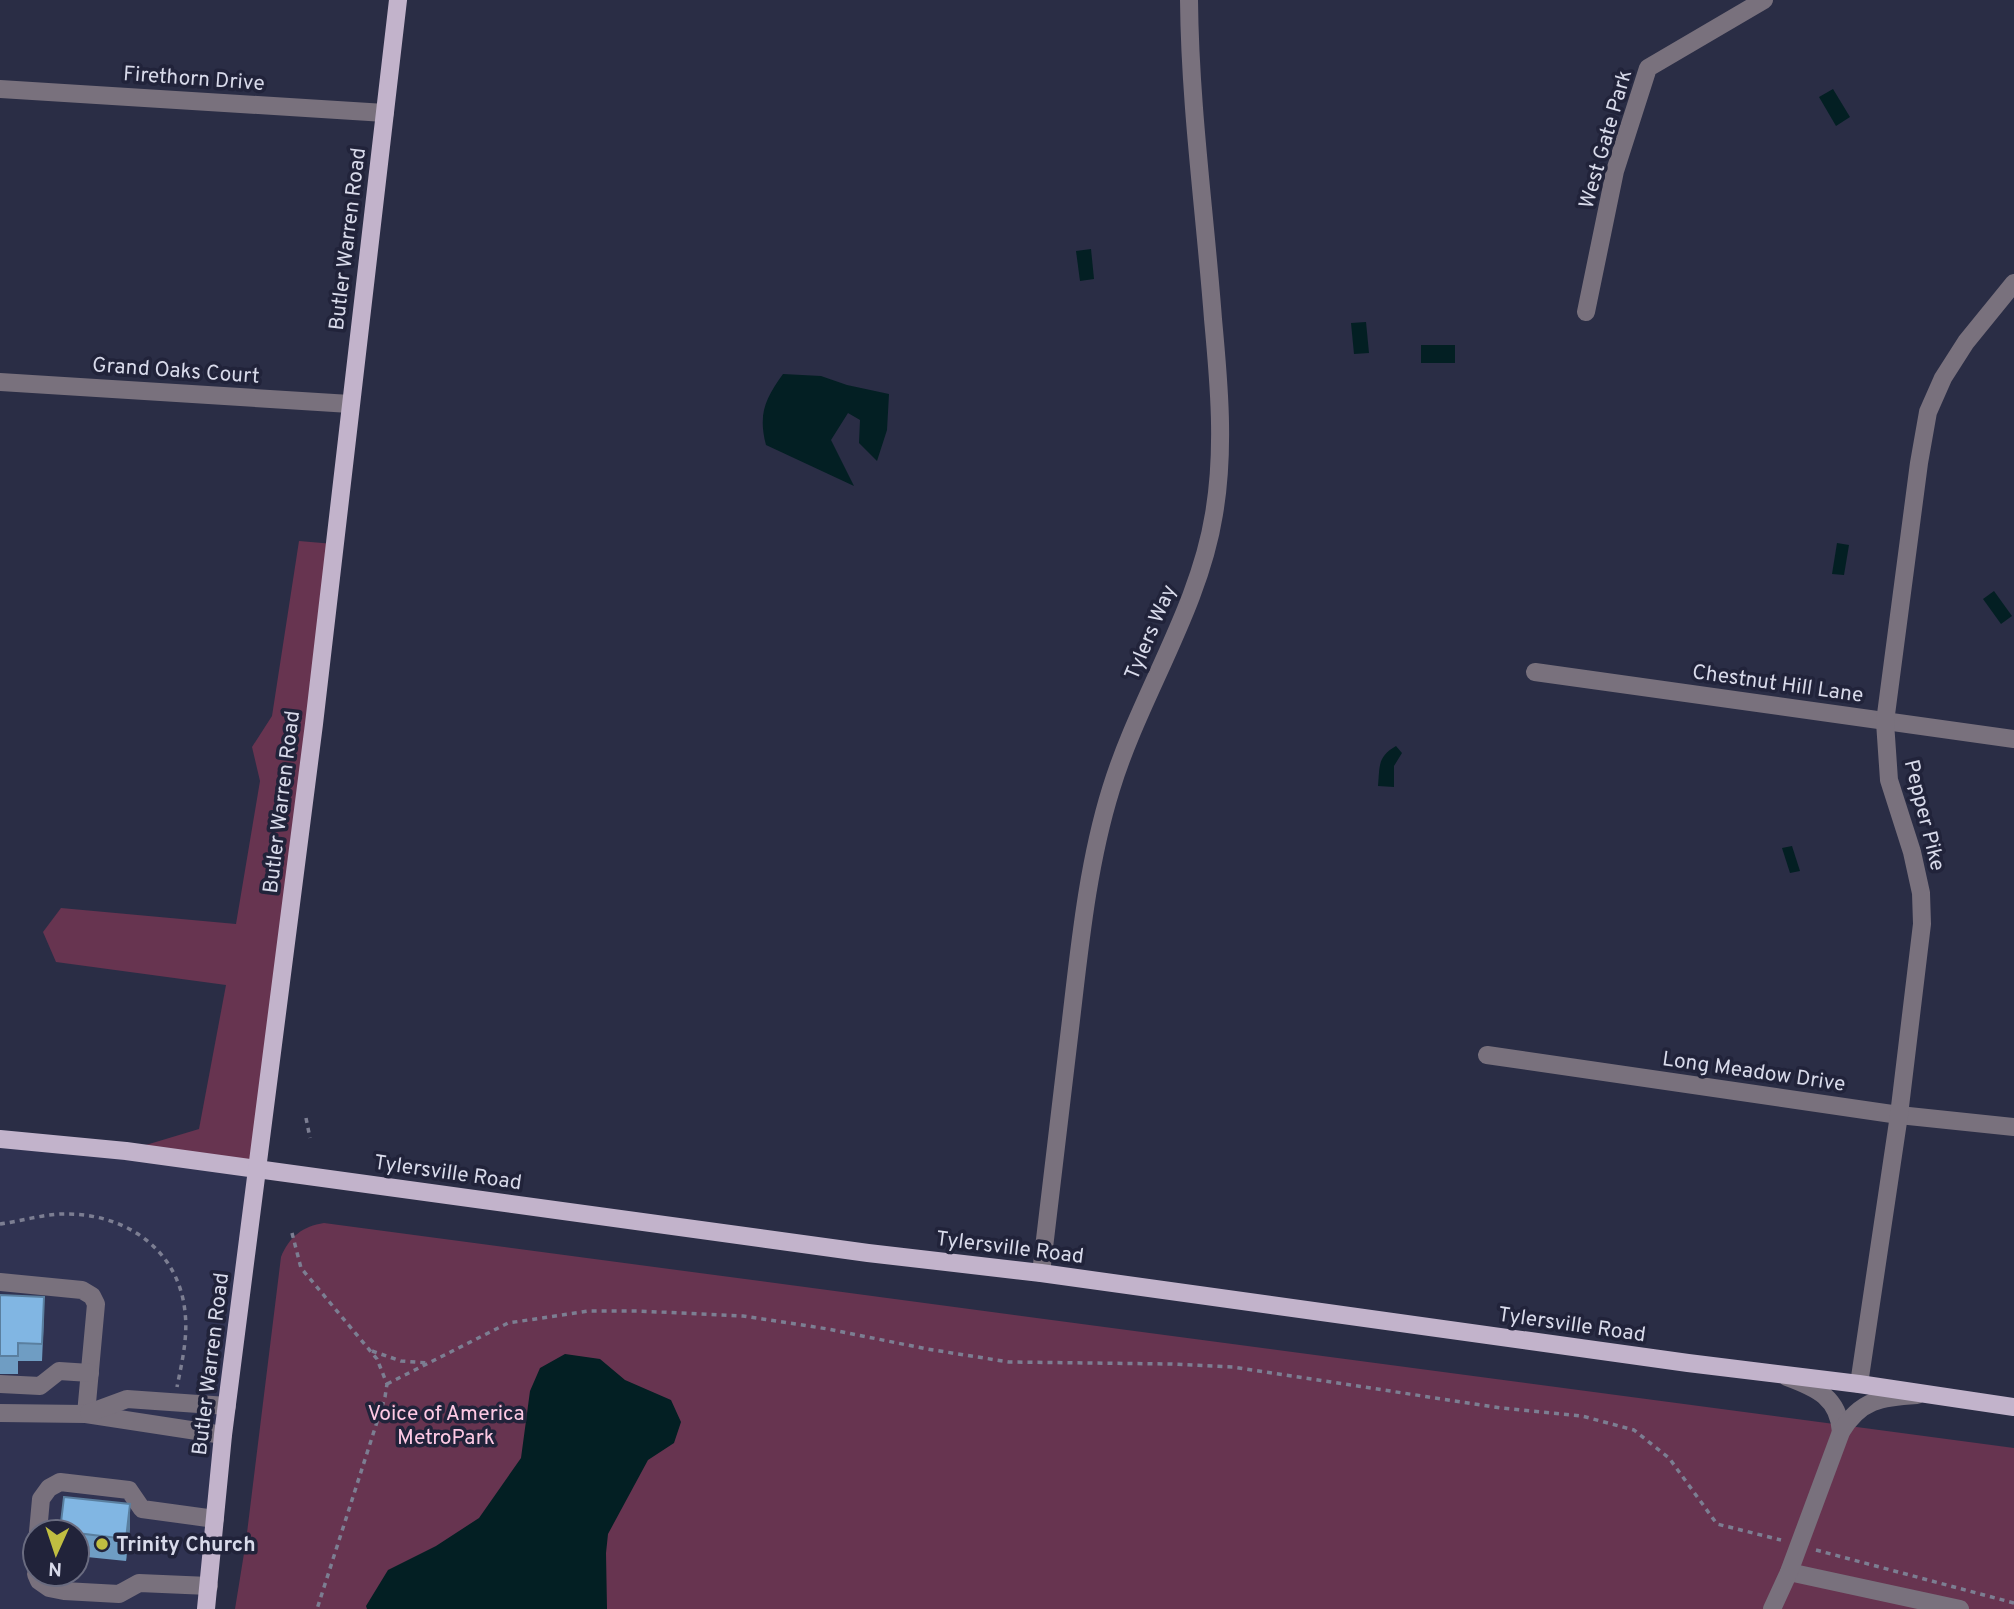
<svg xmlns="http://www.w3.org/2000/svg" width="2014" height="1609" font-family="Overpass,sans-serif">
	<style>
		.built { fill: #303352; fill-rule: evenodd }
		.green { fill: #673450 }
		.water { fill: #031f23 }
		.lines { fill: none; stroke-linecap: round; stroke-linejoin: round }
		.path { stroke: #7c7e92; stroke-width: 3.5; stroke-dasharray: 5 5; stroke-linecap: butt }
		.minor { stroke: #79717d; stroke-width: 18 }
		.major { stroke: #c2b3cb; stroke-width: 18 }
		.wall { fill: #6f9dc3 }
		.shaded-wall { fill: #5a7f9f }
		.building { fill: #81b6e3; stroke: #5a7f9f; stroke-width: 2 }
		.poi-dot { fill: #c0be41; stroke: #21233a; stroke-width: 2.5 }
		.labels { text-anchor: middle; stroke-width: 7; stroke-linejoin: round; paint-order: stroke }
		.street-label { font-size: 21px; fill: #d8daea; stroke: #21233a }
		.park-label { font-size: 21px; fill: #fec9e4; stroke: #21233a }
		.poi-label { font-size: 21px; font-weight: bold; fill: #d8daea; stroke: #21233a; text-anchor: start }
	</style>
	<rect width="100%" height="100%" fill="#2a2d45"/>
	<path class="built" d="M0,1139L257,1169L206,1609H0ZM35,1532H77V1574H35Z"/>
	<g class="green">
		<path d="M299,541L334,544L257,1169L126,1151L199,1129L226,985L56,962L43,932L61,908L236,924L260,781L252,747L272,716Z"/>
		<path d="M324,1223L2014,1448V1609H235L246,1541L281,1257C289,1237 303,1226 324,1223Z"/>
	</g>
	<g class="water">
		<path d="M1833,89L1850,117L1836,126L1819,97Z"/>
		<path d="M1091,249L1094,279L1080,281L1076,251Z"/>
		<path d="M1366,322L1369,353L1354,354L1351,323Z"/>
		<rect x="1421" y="345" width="34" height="18"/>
		<path d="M783,374L821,376L847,385L889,394L887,430L877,461L859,443L860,420L848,413L831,440L854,486L766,445C758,414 765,399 783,374Z"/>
		<path d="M1837,543L1849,545L1844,575L1832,574Z"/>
		<path d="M1994,591L2012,616L2001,624L1983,599Z"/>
		<path d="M1396,746L1402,753L1394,766V787L1378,786C1380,766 1377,757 1396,746Z"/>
		<path d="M1792,846L1800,871L1790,873L1782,848Z"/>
		<path d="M565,1354L600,1359L625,1380L671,1400L681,1422L674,1443L648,1460L608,1534L606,1553L607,1609H367L366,1606L388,1570L436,1546L479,1518L521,1458L530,1391L540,1368Z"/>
	</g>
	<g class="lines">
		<g class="path">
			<path d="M306,1118L310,1138"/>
			<path d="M0,1224C22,1221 47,1213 69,1214C128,1215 179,1251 185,1312C188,1337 182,1362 177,1387"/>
			<path d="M292,1233L301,1268L377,1359L387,1384L385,1397L317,1609"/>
			<path d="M372,1351L401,1361L429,1363"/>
			<path d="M387,1384L508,1323L589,1311H638L743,1316L828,1329L927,1349L1009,1362L1171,1364L1233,1367L1501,1408L1582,1416L1634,1430L1669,1458L1717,1524L1781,1540"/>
			<path d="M1816,1550L2014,1603"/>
		</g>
		<g class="minor">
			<path d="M0,89L385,113"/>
			<path d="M1586,312L1615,171L1648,68L1764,0"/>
			<path d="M0,382L350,404"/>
			<path d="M1535,672L2014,739"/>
			<path d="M1487,1055L1899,1115L2014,1127"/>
			<path d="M1041,1273C1051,1189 1061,1105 1071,1020C1080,943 1088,863 1111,789C1139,697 1199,609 1214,514C1225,450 1219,383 1213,319C1205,213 1190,107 1189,0"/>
			<path d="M0,1282L82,1290L92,1296L96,1304L86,1414"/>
			<path d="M1787,1377C1817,1388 1839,1398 1841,1432"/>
			<path d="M0,1384L40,1386L59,1371L90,1373"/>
			<path d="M1859,1384L1899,1115L1922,924L1921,893L1912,852L1889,780L1885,722L1919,463L1928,412L1943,378L1966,342L2014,283"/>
			<path d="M0,1413L86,1414L223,1435"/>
			<path d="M89,1413L127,1399L227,1406"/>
			<path d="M38,1532L41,1499L49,1488L60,1482L129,1490L142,1509L215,1519"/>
			<path d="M1789,1572L1960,1609"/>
			<path d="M36,1574L39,1581L49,1588L64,1591L119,1594L139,1583L209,1586"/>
			<path d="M1772,1609L1789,1572L1841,1432C1860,1400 1881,1397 1917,1395"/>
		</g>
		<g class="major">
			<path d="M0,1139L126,1151L868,1253L1041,1273L1688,1363L1859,1384L2014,1407"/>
			<path d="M206,1609L223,1435L314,724L398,0"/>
		</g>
	</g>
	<g class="wall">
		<path d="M0,1295L44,1314L42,1361H18V1374H0Z"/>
		<path d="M64,1497L130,1527L126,1561L77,1556V1532H60Z"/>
	</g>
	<path class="shaded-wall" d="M130,1504V1527L126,1561V1539Z"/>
	<g class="building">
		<path d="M0,1295L44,1297L42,1344L18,1343V1356H0Z"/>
		<path d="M64,1497L130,1504L126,1539L77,1533V1532L60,1531Z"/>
	</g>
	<circle class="poi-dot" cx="102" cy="1544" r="7"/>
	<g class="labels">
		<g class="street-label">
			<text transform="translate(194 78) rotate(4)" y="7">Firethorn Drive</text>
			<text transform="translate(1605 139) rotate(-74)" y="7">West Gate Park</text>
			<text transform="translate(347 239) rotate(-83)" y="7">Butler Warren Road</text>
			<text transform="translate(176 370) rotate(4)" y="7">Grand Oaks Court</text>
			<text transform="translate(1150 632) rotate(-67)" y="7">Tylers Way</text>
			<text transform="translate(1778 683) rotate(8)" y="7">Chestnut Hill Lane</text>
			<text transform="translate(281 802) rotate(-83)" y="7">Butler Warren Road</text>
			<text transform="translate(1925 815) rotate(76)" y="7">Pepper Pike</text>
			<text transform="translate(1754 1071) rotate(8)" y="7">Long Meadow Drive</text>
			<text transform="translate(448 1172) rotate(8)" y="7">Tylersville Road</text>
			<text transform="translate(1010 1247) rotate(7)" y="7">Tylersville Road</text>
			<text transform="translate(1572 1324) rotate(8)" y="7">Tylersville Road</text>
			<text transform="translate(210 1364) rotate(-83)" y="7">Butler Warren Road</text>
		</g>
		<g class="park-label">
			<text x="446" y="1420">Voice of America<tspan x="446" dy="24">MetroPark</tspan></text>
		</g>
		<g class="poi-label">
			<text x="116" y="1551">Trinity Church</text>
		</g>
	</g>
	<g transform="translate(56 1553) rotate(183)"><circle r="33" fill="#21233a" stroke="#6a6c80" stroke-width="2"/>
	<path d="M0-5L12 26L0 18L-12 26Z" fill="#c0be41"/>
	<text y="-10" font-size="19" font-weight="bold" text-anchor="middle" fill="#d8daea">N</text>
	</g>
</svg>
